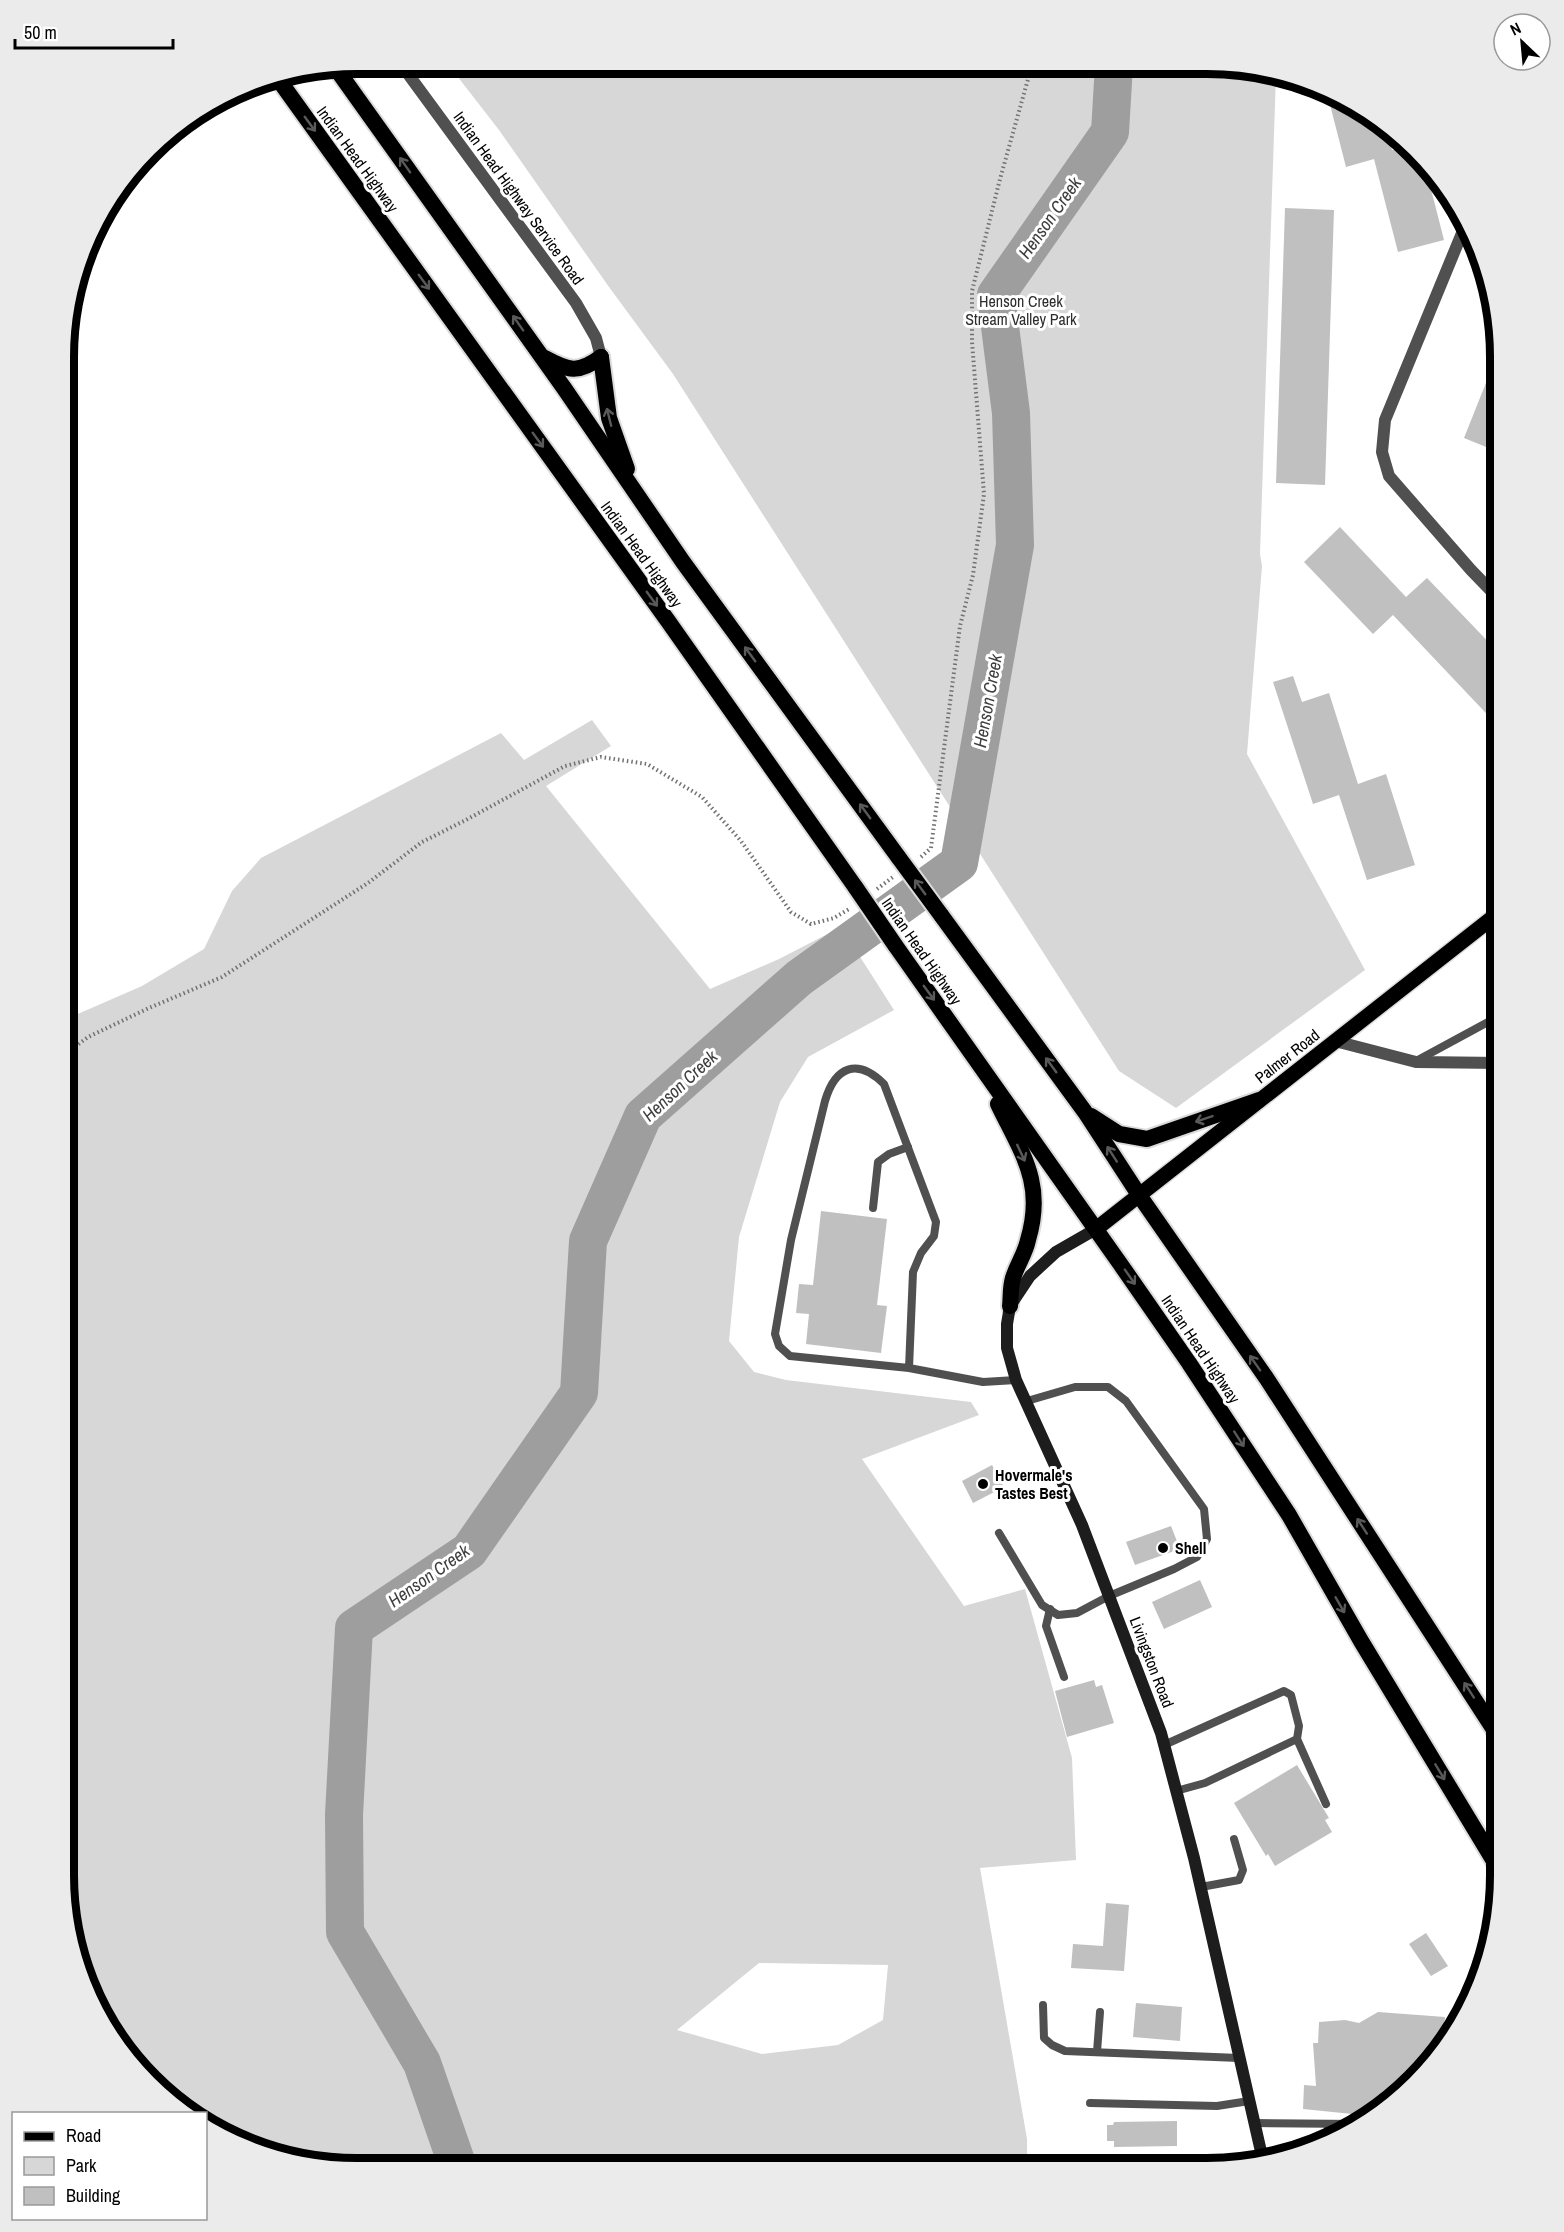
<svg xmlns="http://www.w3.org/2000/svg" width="1564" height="2232" font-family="'Archivo Narrow',sans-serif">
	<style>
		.green { fill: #d7d7d7; fill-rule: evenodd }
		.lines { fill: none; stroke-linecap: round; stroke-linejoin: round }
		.river { stroke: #9e9e9e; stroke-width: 38 }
		.building { fill: #c0c0c0 }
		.primary-casing { stroke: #dbdbdb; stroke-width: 18 }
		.trunk-casing { stroke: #dbdbdb; stroke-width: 20 }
		.path { stroke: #727272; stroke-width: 4; stroke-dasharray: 1.5 3; stroke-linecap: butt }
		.service { stroke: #505050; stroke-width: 8 }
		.minor { stroke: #505050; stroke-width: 12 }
		.secondary { stroke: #1d1d1d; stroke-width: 12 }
		.primary { stroke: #000; stroke-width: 15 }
		.trunk { stroke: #000; stroke-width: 16 }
		.trunk-bridge-casing { stroke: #dbdbdb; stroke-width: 20; stroke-linecap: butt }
		.trunk-bridge { stroke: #000; stroke-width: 16 }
		.oneway { stroke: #595959 }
		.poi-dot { fill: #000; stroke: #fff; stroke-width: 2 }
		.labels { text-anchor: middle; stroke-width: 6; stroke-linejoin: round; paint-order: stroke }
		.street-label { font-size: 16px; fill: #000; stroke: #fff }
		.park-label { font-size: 16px; fill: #2e2e2e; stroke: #fff }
		.poi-label { font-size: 16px; font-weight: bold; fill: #000; stroke: #fff; text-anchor: start }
		.water-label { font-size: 18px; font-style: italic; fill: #3f3f3f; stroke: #fff }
		.rim { fill: none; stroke: #000; stroke-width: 8 }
	</style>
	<rect width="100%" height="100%" fill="#fff"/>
	<g class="green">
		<path d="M447,63L1246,66L1276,74L1260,554L1262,566L1247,754L1365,970L1176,1108L1119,1071L673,374L609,287L499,130Z"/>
		<path d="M592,720L611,746L546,786L710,989L779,959L841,927L894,1010L808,1057L780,1102L739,1237L729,1341L754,1372L786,1380L971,1402L979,1415L862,1459L964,1606L1025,1589L1072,1758L1076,1860L980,1868L1027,2139V2168L319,2167L245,2147L206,2124V2114L187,2113L178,2108L124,2054L93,2005L63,1875L64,1020L142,986L204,949L232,891L261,858L501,733L524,760ZM759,1963L888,1965L883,2020L838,2045L762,2054L677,2030Z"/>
	</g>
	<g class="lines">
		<path class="river" d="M458,2167L422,2063L345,1932L344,1815L354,1628L469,1551L579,1393L588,1241L643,1116L799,978L959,863L1015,545L1011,413L996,295L1110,132L1114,65"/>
	</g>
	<g class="building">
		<path d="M1326,89L1385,123L1392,150L1409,146L1423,158L1444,240L1398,252L1374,159L1346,167Z"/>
		<path d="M1285,208L1334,210L1325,485L1276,483Z"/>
		<path d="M1499,350L1501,357V453L1464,438Z"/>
		<path d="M1340,527L1406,597L1427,578L1501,655V729L1393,615L1373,634L1304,562Z"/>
		<path d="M1293,676L1302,702L1329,693L1358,784L1386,774L1415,865L1367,880L1339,795L1313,804L1273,682Z"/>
		<path d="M821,1211L887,1219L877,1305L887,1306L881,1353L806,1344L809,1314L796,1313L799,1284L813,1285Z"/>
		<path d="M992,1465L1004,1487L973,1503L962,1481Z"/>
		<path d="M1171,1526L1180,1549L1135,1565L1126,1542Z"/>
		<path d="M1200,1580L1212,1607L1164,1629L1152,1602Z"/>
		<path d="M1094,1680L1096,1687L1102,1685L1114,1723L1067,1737L1055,1691Z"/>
		<path d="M1297,1765L1329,1818L1325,1820L1332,1832L1275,1866L1268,1854L1266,1856L1234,1803Z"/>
		<path d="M1106,1903L1129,1905L1124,1971L1071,1968L1073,1944L1103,1946Z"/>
		<path d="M1426,1933L1448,1966L1431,1976L1409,1944Z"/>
		<path d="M1136,2003L1182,2007L1180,2041L1133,2037Z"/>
		<path d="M1378,2012L1445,2017L1444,2029L1455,2030L1451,2039L1401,2096L1372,2116L1303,2109L1304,2085L1316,2086L1313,2043H1318L1319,2022L1345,2020L1359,2023Z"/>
		<path d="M1177,2121V2146L1114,2147V2141H1107V2125H1113L1114,2122Z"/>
	</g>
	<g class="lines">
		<g class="primary-casing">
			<path id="primary" d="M1096,1229L1501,911"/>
		</g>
		<g class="trunk-casing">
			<g id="trunk">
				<path d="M335,67L564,388L683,562L899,858"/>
				<path d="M276,76L668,621L856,888"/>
				<path d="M601,357L609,418L627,469"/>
				<path d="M545,358C569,371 578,374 601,357"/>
				<path d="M941,915L1085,1112L1139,1195L1267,1379L1500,1739"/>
				<path d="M895,945L1121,1265L1189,1363L1289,1515L1361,1641L1500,1871"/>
				<path d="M998,1104C1022,1154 1045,1183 1028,1240C1025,1254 1017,1265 1013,1278C1010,1287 1011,1298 1010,1306"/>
				<path d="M1091,1116L1119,1134L1147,1139L1259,1100"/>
			</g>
		</g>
		<g class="path">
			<path d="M921,857L931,848L960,626L973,575L984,494L972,342V291L1000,179L1032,65"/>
			<path d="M877,889L893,877"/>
			<path d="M64,1055L88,1037L149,1008L222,977L368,883L422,842L464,821L565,766L601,757L647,764L702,797L741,841L791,912L811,924L834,918L849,909"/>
		</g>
		<g class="service">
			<path d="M1416,1061L1501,1015"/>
			<path d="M873,1208L878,1162L889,1154L908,1147"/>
			<path d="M909,1368L913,1272L921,1253L934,1236L936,1222L884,1084C857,1057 835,1067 825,1101L791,1240L775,1334L779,1346L790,1356L909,1368L983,1382L1016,1380"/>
			<path d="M999,1533L1042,1605L1058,1615L1077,1613L1109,1596L1174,1569L1197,1557L1207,1539L1204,1509L1126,1401L1108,1387H1075L1027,1401"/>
			<path d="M1050,1609L1046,1626L1064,1677"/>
			<path d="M1297,1739L1326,1804"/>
			<path d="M1164,1745L1284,1691L1291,1695L1299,1726L1297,1739L1205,1783L1176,1791"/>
			<path d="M1201,1887L1239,1880L1243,1870L1234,1839"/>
			<path d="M1043,2005L1044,2038L1052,2045L1065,2051L1239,2058"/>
			<path d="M1097,2052L1100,2012"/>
			<path d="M1090,2103L1217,2106L1249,2101"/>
			<path d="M1254,2123L1359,2124"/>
			<path d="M1327,2124L1332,2140"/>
		</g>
		<g class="minor">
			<path d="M400,63L576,303L596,338L601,357"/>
			<path d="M1467,221L1385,420L1382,452L1389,476L1471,570L1501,601"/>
			<path d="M1335,1041L1416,1062L1501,1063"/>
		</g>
		<path class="secondary" d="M1096,1229L1056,1252L1030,1276L1010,1306L1007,1324V1348L1016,1380L1082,1525L1161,1733L1194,1858L1262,2156"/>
		<use href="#primary" class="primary"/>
		<use href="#trunk" class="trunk"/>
		<g class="trunk-bridge-casing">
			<g id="trunk-bridge">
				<path d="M899,858L941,915"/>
				<path d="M856,888L895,945"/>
			</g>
		</g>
		<use href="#trunk-bridge" class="trunk-bridge"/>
	</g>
	<defs><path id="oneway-shaft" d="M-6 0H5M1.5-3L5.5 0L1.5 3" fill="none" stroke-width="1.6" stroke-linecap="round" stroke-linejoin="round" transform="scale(1.5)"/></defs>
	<g class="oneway">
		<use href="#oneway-shaft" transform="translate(310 124) rotate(54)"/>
		<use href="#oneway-shaft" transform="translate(405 165) rotate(-125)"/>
		<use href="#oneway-shaft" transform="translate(424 282) rotate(54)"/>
		<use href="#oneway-shaft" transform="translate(518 323) rotate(-125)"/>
		<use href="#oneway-shaft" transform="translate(609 417) rotate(-104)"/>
		<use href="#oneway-shaft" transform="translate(538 440) rotate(54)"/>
		<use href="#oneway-shaft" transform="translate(652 599) rotate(54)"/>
		<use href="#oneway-shaft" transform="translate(750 654) rotate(-126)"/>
		<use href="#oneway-shaft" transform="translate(865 811) rotate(-126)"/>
		<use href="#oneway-shaft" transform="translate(920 887) rotate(-126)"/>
		<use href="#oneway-shaft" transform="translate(929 993) rotate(54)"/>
		<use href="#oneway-shaft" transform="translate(1051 1065) rotate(-126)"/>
		<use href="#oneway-shaft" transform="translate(1204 1119) rotate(161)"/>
		<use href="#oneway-shaft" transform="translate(1021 1153) rotate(65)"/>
		<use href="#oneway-shaft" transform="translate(1112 1154) rotate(-123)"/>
		<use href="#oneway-shaft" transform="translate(1130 1277) rotate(55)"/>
		<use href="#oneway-shaft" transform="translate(1255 1363) rotate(-125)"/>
		<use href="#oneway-shaft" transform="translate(1239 1439) rotate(57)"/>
		<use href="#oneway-shaft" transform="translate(1362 1526) rotate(-123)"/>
		<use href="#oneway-shaft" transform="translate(1340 1605) rotate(60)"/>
		<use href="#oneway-shaft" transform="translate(1469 1690) rotate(-123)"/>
		<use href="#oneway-shaft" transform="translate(1440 1772) rotate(59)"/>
	</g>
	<g class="poi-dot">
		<circle cx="983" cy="1484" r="6"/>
		<circle cx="1163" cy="1548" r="6"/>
	</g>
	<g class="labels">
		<g class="street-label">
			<text transform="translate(358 159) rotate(54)" y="6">Indian Head Highway</text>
			<text transform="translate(519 198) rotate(54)" y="6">Indian Head Highway Service Road</text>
			<text transform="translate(642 554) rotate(54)" y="6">Indian Head Highway</text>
			<text transform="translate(922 951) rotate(55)" y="6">Indian Head Highway</text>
			<text transform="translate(1287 1056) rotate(-38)" y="6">Palmer Road</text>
			<text transform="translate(1201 1349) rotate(56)" y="6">Indian Head Highway</text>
			<text transform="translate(1152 1662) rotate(69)" y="6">Livingston Road</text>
		</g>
		<g class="park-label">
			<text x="1021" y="307">Henson Creek<tspan x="1021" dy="18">Stream Valley Park</tspan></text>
		</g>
		<g class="poi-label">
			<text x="995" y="1481">Hovermale's<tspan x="995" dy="18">Tastes Best</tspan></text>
			<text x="1175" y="1554">Shell</text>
		</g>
		<g class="water-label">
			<text transform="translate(1050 218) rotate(-55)" y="6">Henson Creek</text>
			<text transform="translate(988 701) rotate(-80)" y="6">Henson Creek</text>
			<text transform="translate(680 1086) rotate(-43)" y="6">Henson Creek</text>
			<text transform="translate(429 1576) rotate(-35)" y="6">Henson Creek</text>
		</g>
	</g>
	<path d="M0 0H1564V2232H0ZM357 74H1207A283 283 0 0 1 1490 357V1875A283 283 0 0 1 1207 2158H357A283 283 0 0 1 74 1875V357A283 283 0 0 1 357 74Z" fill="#ebebeb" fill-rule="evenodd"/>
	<path class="rim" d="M357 74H1207A283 283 0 0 1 1490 357V1875A283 283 0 0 1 1207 2158H357A283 283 0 0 1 74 1875V357A283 283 0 0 1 357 74Z"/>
	<rect x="12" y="2112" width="195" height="108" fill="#ffffff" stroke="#999999" stroke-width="1.5"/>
	<rect x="24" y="2132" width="30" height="9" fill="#000000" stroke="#999999" stroke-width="1.5"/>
	<text x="66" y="2142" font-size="18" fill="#000000">Road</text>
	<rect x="24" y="2157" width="30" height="18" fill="#d7d7d7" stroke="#999999" stroke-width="1.5"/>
	<text x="66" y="2172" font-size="18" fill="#000000">Park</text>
	<rect x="24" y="2187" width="30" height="18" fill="#c0c0c0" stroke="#999999" stroke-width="1.5"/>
	<text x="66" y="2202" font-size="18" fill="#000000">Building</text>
	<g transform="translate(1522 42) rotate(334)"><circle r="28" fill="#ffffff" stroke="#999999" stroke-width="1.5"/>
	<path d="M0-4.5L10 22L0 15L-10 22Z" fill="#000000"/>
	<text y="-9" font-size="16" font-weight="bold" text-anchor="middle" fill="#000000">N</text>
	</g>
	<path d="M15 39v9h158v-9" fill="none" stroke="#000000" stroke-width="3"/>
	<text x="24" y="39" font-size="18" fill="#000000" stroke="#ffffff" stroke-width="4.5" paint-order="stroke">50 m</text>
</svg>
